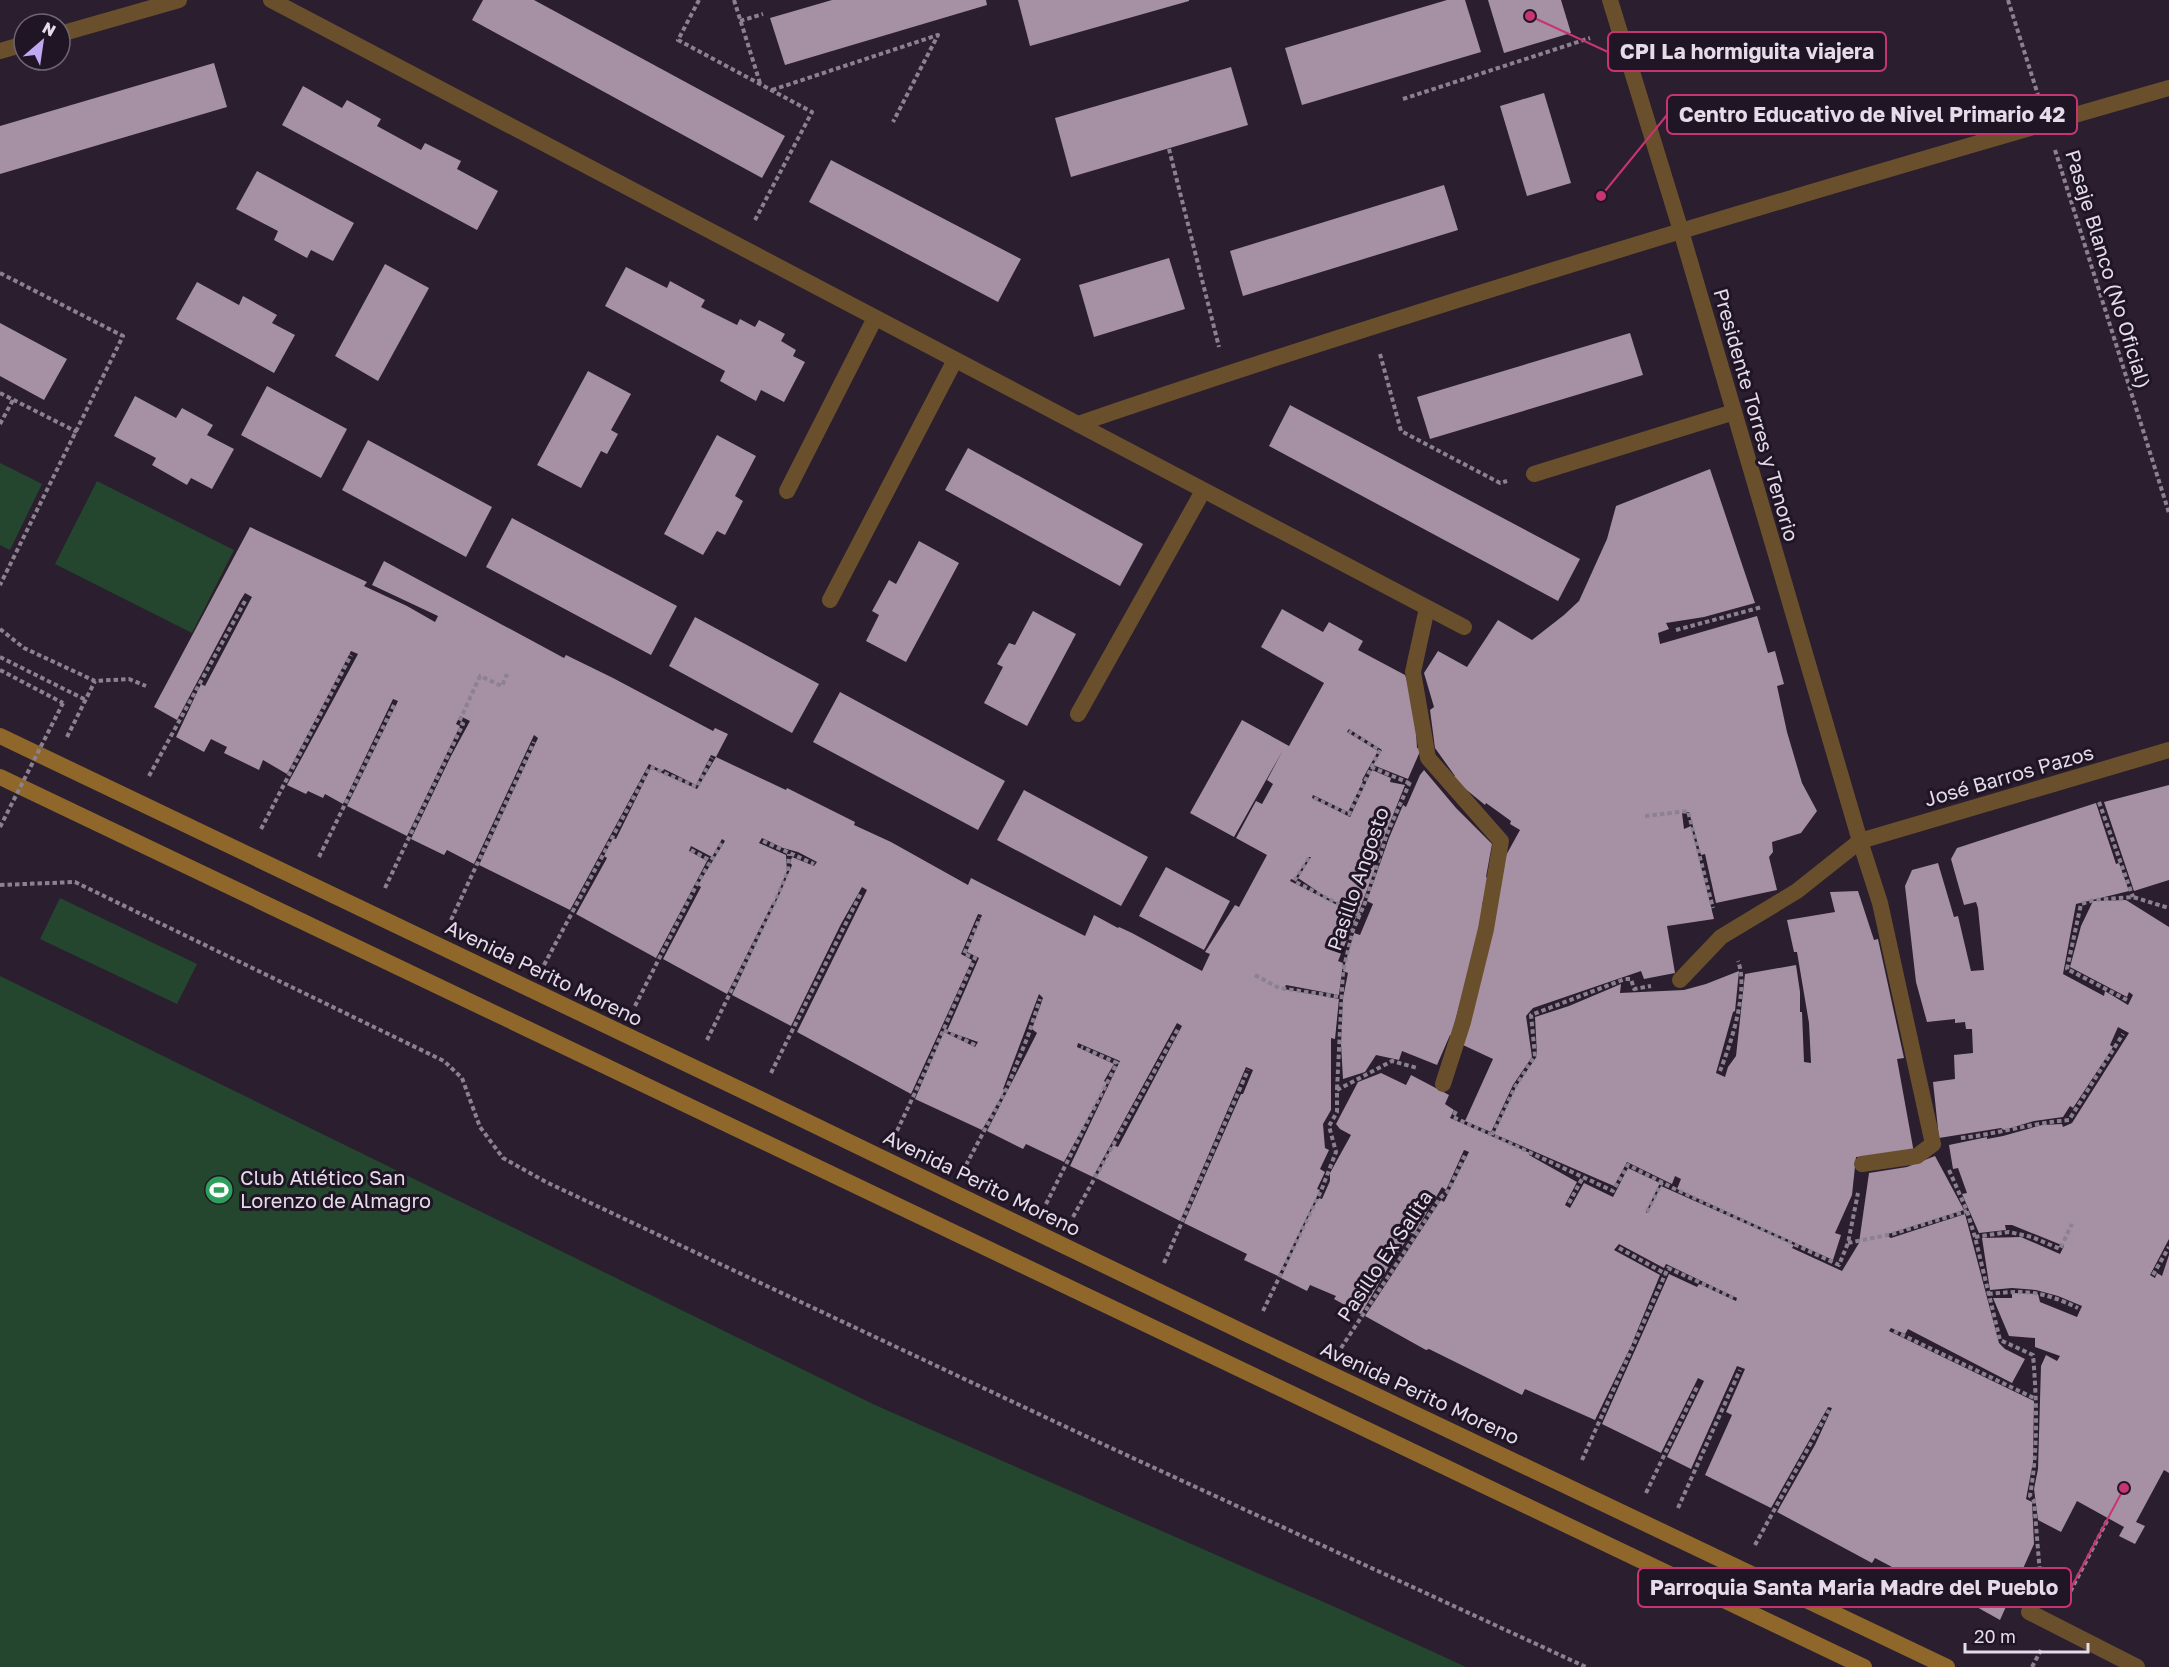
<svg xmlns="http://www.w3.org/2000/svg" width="2169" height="1667" font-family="'Golos Text',sans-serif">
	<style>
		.green { fill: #24462f }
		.building { fill: #a591a3 }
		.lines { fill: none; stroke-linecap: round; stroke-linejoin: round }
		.path { stroke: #8b818f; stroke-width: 4; stroke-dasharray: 4.5 3; stroke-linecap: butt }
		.service { stroke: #694f2b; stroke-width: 16 }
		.minor { stroke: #694f2b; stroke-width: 16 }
		.secondary { stroke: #8f672a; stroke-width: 16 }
		.path-bridge { stroke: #8b818f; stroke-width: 4; stroke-dasharray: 4.5 3; stroke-linecap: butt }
		.labels { text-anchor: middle; stroke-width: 6; stroke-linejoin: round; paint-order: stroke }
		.street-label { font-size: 20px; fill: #e4dce8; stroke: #201525 }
		.poi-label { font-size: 20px; fill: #e4dce8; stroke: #201525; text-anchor: start }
		.leader { fill: none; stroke: #c73570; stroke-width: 2 }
		.callout-dot { fill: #c73570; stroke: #201525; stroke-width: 2 }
		.callout { fill: #201525; stroke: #c73570; stroke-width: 2 }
		.callout-label { font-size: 21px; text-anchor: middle; font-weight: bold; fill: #e4dce8 }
	</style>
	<rect width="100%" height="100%" fill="#2a1e2f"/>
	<g class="green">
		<path d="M0,463L42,484L10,550L0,545Z"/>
		<path d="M97,481L234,550L192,633L55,564Z"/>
		<path d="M60,898L197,964L177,1004L40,939Z"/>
		<path d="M0,976L875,1405L1344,1611L1466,1667H0Z"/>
	</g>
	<g class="building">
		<path d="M483,0H534L785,136L762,178L472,20Z"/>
		<path d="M832,0H986L987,5L785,65L770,18Z"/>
		<path d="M1018,0H1189V1L1030,46Z"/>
		<path d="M1447,0H1465L1481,52L1302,105L1285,48Z"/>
		<path d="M1488,0H1561L1571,33L1504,53Z"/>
		<path d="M214,63L227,107L0,174V126Z"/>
		<path d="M1231,67L1248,125L1071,177L1055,118Z"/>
		<path d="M303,86L342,108L347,100L381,119L377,126L421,150L425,143L461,161L457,169L498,191L477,230L282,125Z"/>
		<path d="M1544,93L1571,183L1527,196L1500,106Z"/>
		<path d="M831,160L1021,259L998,302L809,202Z"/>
		<path d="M257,171L354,223L333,261L311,250L307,258L274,240L278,231L236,209Z"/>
		<path d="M1444,185L1458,230L1243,296L1230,251Z"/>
		<path d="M1169,258L1185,309L1094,337L1079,285Z"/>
		<path d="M385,264L429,288L378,381L335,356Z"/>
		<path d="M626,267L667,288L670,281L705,300L701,307L737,325L740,319L755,327L759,320L785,334L781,341L796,350L793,356L805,362L784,402L761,390L756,401L720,381L725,371L605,306Z"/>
		<path d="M197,282L239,305L243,296L277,315L272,323L295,335L274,373L176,319Z"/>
		<path d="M0,323L67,359L44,400L0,376Z"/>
		<path d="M1630,333L1643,375L1430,439L1417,397Z"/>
		<path d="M588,371L631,394L611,430L618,434L607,454L601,451L581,488L537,465Z"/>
		<path d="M267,386L347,429L321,478L241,435Z"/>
		<path d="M135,396L176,418L182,408L213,425L207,435L234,449L212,489L191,478L187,485L152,465L156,458L114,436Z"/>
		<path d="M1290,405L1580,559L1558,601L1269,446Z"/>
		<path d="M717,435L756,456L735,496L743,501L725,535L717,531L703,555L664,534Z"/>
		<path d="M368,440L492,507L466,557L342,490Z"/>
		<path d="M968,448L1143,544L1120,586L945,490Z"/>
		<path d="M1710,469L1755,603L1704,617L1666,623L1669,629L1658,633L1660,644L1757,616L1768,653L1775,651L1784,684L1777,686L1787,732L1802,783L1817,811L1801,833L1772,842L1773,852L1769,857L1777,890L1716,903L1705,854L1701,855L1689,812L1682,813L1684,829L1691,826L1714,919L1667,926L1675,973L1644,979L1641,971L1533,1008L1526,1016L1532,1057L1513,1085L1491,1132L1465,1121L1493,1059L1463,1045L1504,859L1520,830L1510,824L1511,821L1486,803L1485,805L1452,778L1455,776L1435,748L1430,710L1434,707L1424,673L1438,651L1467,667L1498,620L1532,640L1564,615L1579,601L1607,539L1616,506Z"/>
		<path d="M512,518L677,606L651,655L486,567Z"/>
		<path d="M250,527L367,582L364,586L407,606L435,622L438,616L372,585L384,561L564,658L566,655L613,678L713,731L715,728L728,734L716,757L711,755L696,785L664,769L663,771L649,764L570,910L479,865L538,738L534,735L474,864L447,850L444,855L411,839L451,756L470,721L460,716L456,724L460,726L407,836L347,806L398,701L393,699L343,804L325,794L323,798L308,791L306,794L287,785L358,654L351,651L287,774L263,760L259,770L224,753L227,747L211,739L204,752L176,737L201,684L205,686L252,597L245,593L240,601L177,720L154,707Z"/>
		<path d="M919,541L959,563L906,662L866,641L879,615L872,611L889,580L896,584Z"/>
		<path d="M1282,609L1323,632L1329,622L1363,641L1358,650L1405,675L1414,698L1417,748L1421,749L1408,779L1373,765L1382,750L1349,729L1347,732L1378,751L1362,780L1363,781L1348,812L1313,795L1312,798L1350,817L1372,770L1391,778L1390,782L1405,785L1373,865L1376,866L1358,914L1326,897L1298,878L1311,857H1309L1294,880L1291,879L1290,881L1357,915L1338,961L1343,963L1339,995L1286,985L1284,989L1339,999L1335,1039L1331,1038V1110L1323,1124L1325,1148L1329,1150L1320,1169L1325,1172L1317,1189L1320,1190L1278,1276L1244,1260L1247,1254L1184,1223L1241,1094H1243L1253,1070L1246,1067L1180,1221L1096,1178L1113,1145L1118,1147L1182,1026L1177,1023L1093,1177L1070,1166L1120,1061L1078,1043L1077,1047L1114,1064L1104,1081L1107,1083L1064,1162L1026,1144L1023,1149L987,1131L1037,1033L1032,1029L1043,998L1039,994L1003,1089L1005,1090L982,1130L915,1099L944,1032L975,1047L978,1042L947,1031L979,958L967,952L982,915L978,914L961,954L972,960L911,1094L797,1032L867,890L862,887L841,924L791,1026L732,995L781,891L792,865L790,863L792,857L814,866L817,862L798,852L783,848L762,838L759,843L786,855L787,871L774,903L773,902L727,994L663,959L701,887L698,885L725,841L722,839L712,857L691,846L689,851L707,861L656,958L576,914L607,858L604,856L613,838L616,839L651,768L697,789L716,757L786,790L787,788L855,822L854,825L891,842L968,885L971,878L1085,936L1094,915L1118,928L1119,927L1132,933L1202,971L1210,954L1205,952L1235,905L1239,907L1267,855L1236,838L1256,801L1262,804L1267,795L1273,784L1267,780L1283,750L1234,837L1190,813L1242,720L1289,746L1324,683L1261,647Z"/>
		<path d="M1033,611L1076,634L1027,726L984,703L1003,667L997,664L1009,643L1015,645Z"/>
		<path d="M695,617L819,684L792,733L669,666Z"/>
		<path d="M840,692L1005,781L978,830L813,742Z"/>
		<path d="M1424,770L1456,808L1492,844L1486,877L1490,878L1482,905L1487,907L1451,1036L1450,1035L1437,1065L1402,1051L1399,1060L1376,1055L1365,1072L1343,1079L1341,1044L1343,998L1348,973L1343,971L1354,933L1360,935L1373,904L1367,901L1389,838L1403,805L1406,807L1420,775Z"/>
		<path d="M2169,785V880L2134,891L2104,802Z"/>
		<path d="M1024,790L1148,857L1121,906L997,840Z"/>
		<path d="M2096,803L2116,864L2119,863L2129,891L2076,904L2063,974L2104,996L2105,991L2128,1005L2133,995L2129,992L2127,997L2070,967L2081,926L2093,901L2126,900L2169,927V1239L2150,1275L2155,1278L2157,1273L2162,1276L2169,1255V1473L2164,1470L2136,1522L2145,1526L2135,1544L2119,1536L2124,1527L2077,1501L2061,1532L2038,1520L2034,1489L2038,1469L2041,1366L2046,1355L2057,1361L2060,1356L2035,1347V1338L2009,1336L1993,1298H2012V1293L2038,1294L2040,1302L2077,1317L2082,1306L2058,1296L2036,1290L2012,1288L1990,1290L1982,1238L2021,1237L2060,1254L2064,1246L2012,1225H2005L2006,1230L1979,1233L1962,1194L1967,1193L1958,1168L1953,1169L1949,1145L1987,1137V1139L2003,1136L2042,1125L2062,1124L2063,1127L2072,1123L2129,1033L2118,1027L2110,1045L2113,1047L2073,1108L2070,1106L2063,1117L2034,1121L2004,1130L2001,1128L1939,1138L1933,1082L1955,1079L1954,1055L1973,1053L1972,1029H1966L1965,1022L1955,1023V1019L1927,1022L1916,982L1905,886L1912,870L1938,863L1954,917L1958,916L1971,971L1984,970L1978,908L1976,902L1964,905L1951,859L1957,848Z"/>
		<path d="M1166,867L1230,901L1204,950L1139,916Z"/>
		<path d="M1858,891L1874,940L1878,939L1904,1058L1897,1059L1914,1153L1856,1157L1852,1195L1835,1233L1841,1235L1833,1260L1677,1189L1681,1179L1675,1176L1672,1184L1627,1162L1614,1186L1494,1134L1516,1087L1537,1056L1535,1017L1569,1006L1621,984L1620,993L1684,990L1706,984L1739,971L1735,1011L1733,1012L1716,1073L1725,1077L1728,1067L1736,1056L1745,974L1796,965L1800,992V1012H1802L1804,1062L1811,1063L1809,1023L1797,952H1794L1787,920L1835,912L1830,892Z"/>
		<path d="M1381,1073L1406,1085L1411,1075L1449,1095L1445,1104L1454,1110L1450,1118L1530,1153L1529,1155L1577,1182L1565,1205L1570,1208L1584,1183L1613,1197L1628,1168L1660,1183L1646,1212L1647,1213L1661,1186L1774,1236L1794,1245L1792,1248L1842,1271L1859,1243L1869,1173L1907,1167L1935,1156L1964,1210L1885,1235L1891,1238L1965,1214L1999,1343L2005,1349L2025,1359L2012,1383L1908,1329L1905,1334L1891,1328L1889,1331L2034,1401L2033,1462L2026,1499L2032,1502L2034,1544L2000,1620L1950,1592L1947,1599L1891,1569L1892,1567L1875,1558L1872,1563L1777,1512L1815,1445L1832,1408L1828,1407L1771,1508L1705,1475L1732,1415L1726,1412L1745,1369L1737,1366L1691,1469L1667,1457L1704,1381L1698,1378L1661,1453L1602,1424L1669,1274L1697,1287L1699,1284L1736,1301L1737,1298L1666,1264L1664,1268L1619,1244L1614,1250L1660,1275L1631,1346L1595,1420L1525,1389L1522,1395L1429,1349L1426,1350L1365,1316L1441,1200L1444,1202L1469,1152L1464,1150L1446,1190L1442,1187L1414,1234L1411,1233L1389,1266L1361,1314L1334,1299L1336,1296L1310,1285L1307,1291L1281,1278L1311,1211L1319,1198L1322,1199L1330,1181V1173L1351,1135L1340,1129L1336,1124L1358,1082Z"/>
	</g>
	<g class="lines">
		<g class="path">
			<path d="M699,0L678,40L812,112L755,220"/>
			<path d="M734,0L760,83"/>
			<path d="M2008,0L2038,95"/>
			<path d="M740,21L763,14"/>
			<path d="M772,90L938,35L893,122"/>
			<path d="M1403,99L1590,38"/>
			<path d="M1169,149L1219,347"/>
			<path d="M2055,150L2169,513"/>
			<path d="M0,273L123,336L0,585"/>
			<path d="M1380,354L1401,431L1500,483L1507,481"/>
			<path d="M0,393L77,432"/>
			<path d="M0,424L13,400"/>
			<path d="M0,629L24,648L95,681L129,679L146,686"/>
			<path d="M1676,630L1762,607"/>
			<path d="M0,657L86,700"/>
			<path d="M0,670L63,703"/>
			<path d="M67,737L95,681"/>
			<path d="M1371,767L1409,783"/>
			<path d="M149,776L245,601"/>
			<path d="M1314,798L1349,814L1380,750L1349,731"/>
			<path d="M2099,802L2133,897"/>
			<path d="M1645,816L1688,811L1713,908"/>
			<path d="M261,829L351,655"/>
			<path d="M763,841L814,864"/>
			<path d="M691,850L711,861"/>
			<path d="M319,857L395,703"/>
			<path d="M1309,858L1294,881L1360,915"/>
			<path d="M0,885L75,882L444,1061L462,1078L480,1127L503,1158L546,1182L1096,1441L1586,1667"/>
			<path d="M385,888L463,724L459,722L480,676L502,686L507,674"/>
			<path d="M451,920L534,742"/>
			<path d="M544,965L650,767L697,787L712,758"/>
			<path d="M1255,975L1279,988L1341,997"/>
			<path d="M2127,1000L2067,969L2081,904L2094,900L2133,897L2169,908"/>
			<path d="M635,1006L696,886L722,842"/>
			<path d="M944,1030L975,1045"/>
			<path d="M707,1040L774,904L788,871L789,854"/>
			<path d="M1720,1071C1731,1043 1749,990 1738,961"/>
			<path d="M771,1073L861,893"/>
			<path d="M1337,1089L1343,971L1353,930L1365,903L1387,834L1410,782"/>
			<path d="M1456,1111L1453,1117L1613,1191L1628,1165L1675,1189L1839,1265L1848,1243L1858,1193"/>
			<path d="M897,1131L928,1065L975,958L964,954L980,918"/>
			<path d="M1492,1135L1515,1087L1535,1056L1531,1015L1625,979H1631L1634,989L1651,986"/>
			<path d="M1961,1138C1997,1134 2032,1123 2069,1120L2123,1034"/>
			<path d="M966,1165L1007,1088L1028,1036L1040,999"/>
			<path d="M1949,1170L1967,1211L1975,1237L2000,1340L2033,1355C2037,1402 2038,1449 2030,1496L2034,1501L2041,1586"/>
			<path d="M1569,1203L1583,1177"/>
			<path d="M1046,1204L1117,1063L1081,1047"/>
			<path d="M1647,1212L1662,1182"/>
			<path d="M1073,1217L1179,1027"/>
			<path d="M1975,1237L2009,1232L2032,1237L2060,1249L2072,1224"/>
			<path d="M1848,1243L1892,1234L1967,1211"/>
			<path d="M1619,1248L1666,1274"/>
			<path d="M1164,1263L1248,1070"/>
			<path d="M2153,1275L2169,1247"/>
			<path d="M1988,1294C2027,1290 2042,1291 2078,1308"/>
			<path d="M1263,1311L1321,1191L1336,1152L1329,1126L1337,1112V1090L1392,1061L1417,1068"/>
			<path d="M1894,1331L2036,1399"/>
			<path d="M1341,1348L1440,1198L1448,1191L1465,1155"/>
			<path d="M1582,1460L1668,1268L1734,1298"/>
			<path d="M1646,1493L1698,1385"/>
			<path d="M1678,1508L1740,1370"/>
			<path d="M1755,1545L1829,1410"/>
			<path d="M2067,1598L2108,1519"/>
			<path d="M2032,1667L2041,1650"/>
		</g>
		<g class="service">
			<path d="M1534,474L1734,412"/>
			<path d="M787,491L875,318"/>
			<path d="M830,600L955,360"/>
			<path d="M1427,608L1413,672L1428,758L1501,841L1486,929L1463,1022L1443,1084"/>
			<path d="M1680,980L1721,937L1797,891L1860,841L1880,903L1933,1144L1917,1156L1862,1164"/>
			<path d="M2029,1612L2137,1667"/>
		</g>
		<g class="minor">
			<path d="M271,0L1464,627"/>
			<path d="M1610,0L1681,231L1860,841L2169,750"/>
			<path d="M60,34L179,0"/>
			<path d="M0,51L24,44"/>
			<path d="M1078,424C1438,301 1803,193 2169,88"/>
			<path d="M1078,714L1203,491"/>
		</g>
		<g class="secondary">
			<path d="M0,736L758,1098L1251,1336L1947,1667"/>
			<path d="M0,777L1864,1667"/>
		</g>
		<path class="path-bridge" d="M0,827L63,703"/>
	</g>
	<defs>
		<g id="stadium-disc" transform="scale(1.5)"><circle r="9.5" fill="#2e9e5b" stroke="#201525"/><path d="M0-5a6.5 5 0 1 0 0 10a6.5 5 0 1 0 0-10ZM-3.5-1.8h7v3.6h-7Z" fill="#fff"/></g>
	</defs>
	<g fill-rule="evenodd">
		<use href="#stadium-disc" x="219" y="1190"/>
	</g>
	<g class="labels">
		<g class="street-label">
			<text transform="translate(2108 269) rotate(73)" y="7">Pasaje Blanco (No Oficial)</text>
			<text transform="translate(1756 415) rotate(74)" y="7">Presidente Torres y Tenorio</text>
			<text transform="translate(2009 776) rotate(-16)" y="7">José Barros Pazos</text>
			<text transform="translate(1358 879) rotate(-71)" y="7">Pasillo Angosto</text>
			<text transform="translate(544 973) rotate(26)" y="7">Avenida Perito Moreno</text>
			<text transform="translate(982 1183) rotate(26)" y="7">Avenida Perito Moreno</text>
			<text transform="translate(1385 1256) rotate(-56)" y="7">Pasillo Ex Salita</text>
			<text transform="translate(1420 1393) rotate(25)" y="7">Avenida Perito Moreno</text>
		</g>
		<g class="poi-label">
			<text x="240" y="1185">Club Atlético San<tspan x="240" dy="23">Lorenzo de Almagro</tspan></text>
		</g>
	</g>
	<path class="leader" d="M1530 16L1608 52M1601 196L1667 115M2124 1488L2071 1588"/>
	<g class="callout-dot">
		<circle cx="1530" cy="16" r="6"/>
		<circle cx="1601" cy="196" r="6"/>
		<circle cx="2124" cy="1488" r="6"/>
	</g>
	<g class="callout">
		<rect x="1608" y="32" width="278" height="39" rx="6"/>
		<rect x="1667" y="95" width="410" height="39" rx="6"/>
		<rect x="1638" y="1568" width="433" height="39" rx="6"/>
	</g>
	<g class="callout-label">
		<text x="1747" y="59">CPI La hormiguita viajera</text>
		<text x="1872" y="122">Centro Educativo de Nivel Primario 42</text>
		<text x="1854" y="1595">Parroquia Santa Maria Madre del Pueblo</text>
	</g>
	<g transform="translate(42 42) rotate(29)"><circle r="28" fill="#201525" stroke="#6e6573" stroke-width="1.5"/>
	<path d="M0-4.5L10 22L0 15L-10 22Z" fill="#c1a8f3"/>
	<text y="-9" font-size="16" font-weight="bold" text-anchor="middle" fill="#e4dce8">N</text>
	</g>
	<path d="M1965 1643v9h123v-9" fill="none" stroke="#e4dce8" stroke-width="3"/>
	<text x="1974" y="1643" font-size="18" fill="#e4dce8" stroke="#201525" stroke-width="4.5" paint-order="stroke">20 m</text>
</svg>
